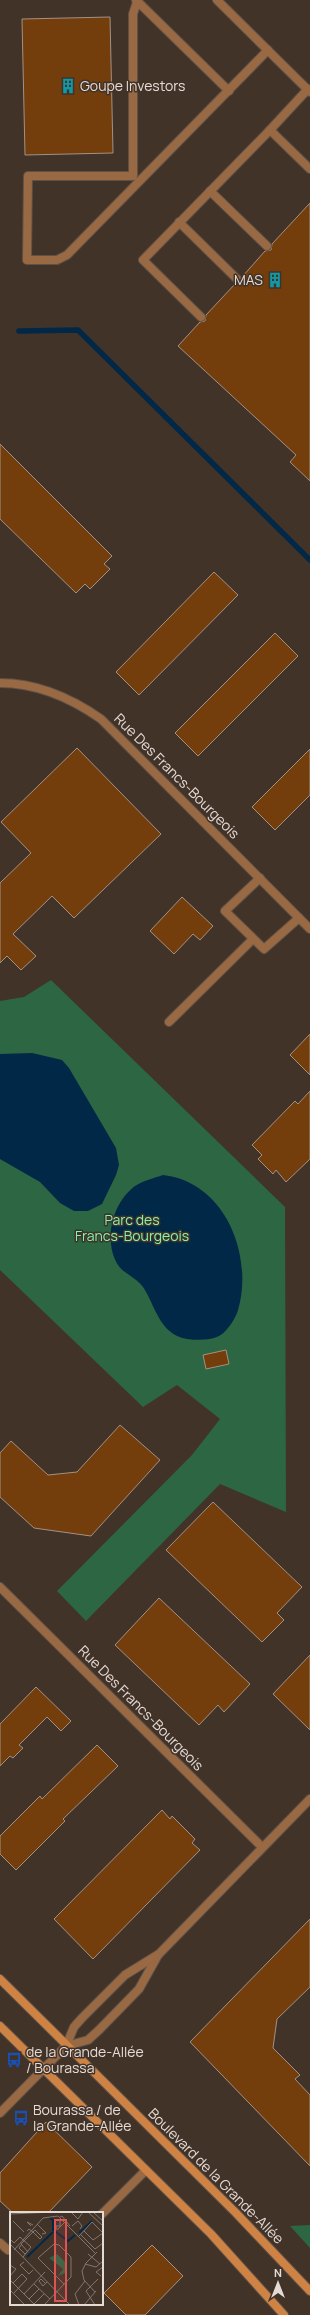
<svg xmlns="http://www.w3.org/2000/svg" width="310" height="2315" font-family="Manrope,sans-serif">
	<style>
		.green { fill: #2c6643 }
		.water { fill: #022847 }
		.lines { fill: none; stroke-linecap: round; stroke-linejoin: round }
		.stream { stroke: #022847; stroke-width: 5.5 }
		.building { fill: #733e0c; stroke: #a39185 }
		.lane-casing { stroke: #5f5148; stroke-width: 10 }
		.street-casing { stroke: #5f5148; stroke-width: 10 }
		.secondary-casing { stroke: #5f5148; stroke-width: 10 }
		.lane { stroke: #986943; stroke-width: 8 }
		.street { stroke: #986943; stroke-width: 8 }
		.secondary { stroke: #ce8344; stroke-width: 8 }
		.labels { text-anchor: middle; stroke-width: 3; stroke-linejoin: round; paint-order: stroke }
		.poi-label { font-size: 14px; fill: #e5dbd5; stroke: #423329; text-anchor: start }
		.street-label { font-size: 14px; fill: #e5dbd5; stroke: #423329 }
		.park-label { font-size: 14px; fill: #7ff6ae; stroke: #423329 }
		.inset-river { fill: none; stroke: #022847; stroke-width: 2 }
		.inset-road { fill: none; stroke: #83766e; stroke-width: 1 }
		.view { fill: #da5553; fill-opacity: 0.15; stroke: #da5553; stroke-width: 2 }
		.inset-edge { fill: none; stroke: #e5dbd5; stroke-width: 2 }
	</style>
	<rect width="100%" height="100%" fill="#423329"/>
	<g class="green">
		<path d="M51,980L285,1207L286,1512L220,1484L86,1621L57,1591L192,1455L220,1419L177,1385L143,1407L0,1270V1001L24,997Z"/>
		<path d="M310,2225V2248L290,2226Z"/>
	</g>
	<g class="water">
		<path d="M32,1053L62,1060L69,1068L116,1148L119,1165L116,1175L102,1204L88,1211H74L60,1203L40,1182L0,1159V1054Z"/>
		<path d="M163,1175C225,1182 254,1255 238,1310C236,1318 226,1333 219,1336C207,1342 182,1341 172,1333C157,1322 153,1302 143,1287C137,1278 124,1274 118,1265C103,1241 112,1203 135,1186C143,1181 154,1178 163,1175Z"/>
	</g>
	<g class="lines">
		<path class="stream" d="M19,331L78,330L310,560"/>
	</g>
	<g class="building">
		<path d="M110,17L113,153L25,155L22,19Z"/>
		<path d="M310,203V481L290,462L296,455L178,346L200,322L205,321L206,315L235,284L241,283L242,277L265,251L271,250L272,244Z"/>
		<path d="M0,444L112,556L104,564L110,569L90,589L85,584L76,593L0,519Z"/>
		<path d="M214,572L238,595L139,695L116,672Z"/>
		<path d="M275,633L298,656L198,756L175,733Z"/>
		<path d="M77,748L161,834L74,918L52,896L13,934L36,956L21,970L7,956L0,963V883L31,853L1,822Z"/>
		<path d="M310,749V795L275,830L252,807Z"/>
		<path d="M182,897L213,926L200,940L193,934L174,954L150,931Z"/>
		<path d="M310,1034V1075L290,1055Z"/>
		<path d="M310,1091V1159L286,1182L276,1170L273,1174L258,1159L262,1155L252,1145L295,1101L298,1104Z"/>
		<path d="M226,1350L229,1364L206,1369L203,1355Z"/>
		<path d="M120,1425L160,1460L91,1536L34,1528L0,1497V1453L11,1441L48,1475L77,1472Z"/>
		<path d="M213,1502L302,1587L277,1613L284,1620L262,1642L166,1550Z"/>
		<path d="M159,1598L250,1684L224,1712L218,1705L199,1725L115,1645Z"/>
		<path d="M310,1655V1730L273,1694Z"/>
		<path d="M36,1687L71,1721L61,1731L47,1717L19,1745L23,1748L13,1758L10,1756L0,1766V1724Z"/>
		<path d="M97,1745L118,1766L63,1819L65,1821L16,1870L0,1854V1836L40,1796L42,1799Z"/>
		<path d="M162,1810L170,1819L172,1816L195,1839L192,1843L200,1850L93,1959L54,1919Z"/>
		<path d="M310,1919V1987L277,2019L273,2048L300,2075L295,2079L310,2095V2166L190,2042Z"/>
		<path d="M46,2122L92,2167L48,2213H13L0,2201V2173Z"/>
		<path d="M152,2245L183,2276L145,2315H126L104,2293Z"/>
	</g>
	<g class="lines">
		<g class="lane-casing">
			<g id="lane">
				<path d="M136,0L229,91"/>
				<path d="M137,2L133,14V176H28L27,260H57L67,255L268,50"/>
				<path d="M308,89L270,130L310,169"/>
				<path d="M210,191L267,246"/>
				<path d="M179,222L237,279"/>
				<path d="M201,317L143,260L270,130"/>
				<path d="M260,878L225,911L264,949L299,918"/>
				<path d="M169,1022L253,939"/>
				<path d="M102,2214L146,2170"/>
				<path d="M0,2243L8,2250"/>
			</g>
		</g>
		<g class="street-casing">
			<g id="street">
				<path d="M217,0L310,92"/>
				<path d="M0,683C37,683 71,698 101,719L310,929"/>
				<path d="M0,1587L262,1847"/>
				<path d="M66,2046L88,2040L99,2030L139,1989L158,1955"/>
				<path d="M0,2113L66,2046L74,2027L82,2018L125,1975L159,1954L310,1799"/>
			</g>
		</g>
		<g class="secondary-casing">
			<g id="secondary">
				<path d="M0,1979L236,2213L310,2291"/>
				<path d="M0,2026L211,2234L284,2315"/>
			</g>
		</g>
		<use href="#lane" class="lane"/>
		<use href="#street" class="street"/>
		<use href="#secondary" class="secondary"/>
	</g>
	<defs>
		<g id="building-bare" transform="scale(1.2)"><path d="M-4-6H4V6H1V3H-1V6H-4ZM-2.5-4.3h1.7v1.8h-1.7ZM.8-4.3h1.7v1.8H.8ZM-2.5-1h1.7V.8h-1.7ZM.8-1h1.7V.8H.8Z" fill="#0f9aa8" stroke="#423329" stroke-width="2.5" paint-order="stroke"/></g>
		<g id="bus-bare" transform="scale(1.2)"><path d="M-5-6H5V4H4V6H2V4H-2V6H-4V4H-5ZM-3.5-4V0h7V-4ZM-3.5 1.2v1.5H-2V1.2ZM2 1.2v1.5H3.5V1.2Z" fill="#1a4fb4" stroke="#423329" stroke-width="2.5" paint-order="stroke"/></g>
	</defs>
	<g fill-rule="evenodd">
		<use href="#building-bare" x="68" y="86"/>
		<use href="#building-bare" x="275" y="280"/>
		<use href="#bus-bare" x="14" y="2060"/>
		<use href="#bus-bare" x="21" y="2118"/>
	</g>
	<g class="labels">
		<g class="poi-label">
			<text x="80" y="91">Goupe Investors</text>
			<text x="263" y="285" text-anchor="end">MAS</text>
			<text x="26" y="2057">de la Grande-Allée<tspan x="26" dy="16">/ Bourassa</tspan></text>
			<text x="33" y="2115">Bourassa / de<tspan x="33" dy="16">la Grande-Allée</tspan></text>
		</g>
		<g class="street-label">
			<text transform="translate(177 776) rotate(45)" y="5">Rue Des Francs-Bourgeois</text>
			<text transform="translate(141 1708) rotate(45)" y="5">Rue Des Francs-Bourgeois</text>
			<text transform="translate(216 2176) rotate(45)" y="5">Boulevard de la Grande-Allée</text>
		</g>
		<g class="park-label">
			<text x="132" y="1225">Parc des<tspan x="132" dy="16">Francs-Bourgeois</tspan></text>
		</g>
	</g>
	<g transform="translate(10 2212)">
		<rect width="93" height="93" fill="#423329"/>
		<path d="M47,42L55,50V61L48,64L53,57L39,46Z" fill="#2c6643"/>
		<path class="inset-river" d="M40,6L43,8V19M46,20L58,29L65,23M69,21L82,9M17,45L43,20"/>
		<path class="inset-road" d="M61,0L68,7L73,0M78,0L93,14M83,0L93,9M0,2L44,0M50,5L52,4L60,14M50,8V14H46V17H48L55,10M3,9L14,20M27,12L36,21L32,22M21,14L17,10L23,13M62,14L68,9L72,14L70,17M17,19L19,17L23,20L30,27L32,25L25,18L11,32L18,40M74,19L83,28L93,21M70,22L85,37L93,31M69,24L82,10L93,21M0,27L4,31L10,25L21,35L13,45M0,32L60,93M11,33L9,36L15,42L17,40M4,38L33,6L48,4L86,42M78,42L90,52M14,50L10,53L19,62L23,58M75,52L86,55L93,49M0,53L6,57L0,64M91,64L86,60L93,55M0,68L24,92L34,82M3,71L12,62L17,67L4,81M35,71L31,67L29,69L33,74L37,70M24,72L40,87M0,78L15,93M85,80L74,68L72,59L76,51L87,40M14,82L35,60M19,87L29,77M34,93L60,66L61,65V45L49,33L44,32L28,46L54,72M69,93L65,82L75,69M74,93L86,79M85,93L76,79L88,67"/>
		<path class="view" d="M45,8H56V89H45Z"/>
		<rect width="93" height="93" class="inset-edge"/>
	</g>
	<g transform="translate(278 2283)" stroke="#423329" stroke-width="3" paint-order="stroke">
	<path d="M0-3L7 15L0 10L-7 15Z" fill="#e5dbd5"/>
	<text y="-6" font-size="11" font-weight="bold" text-anchor="middle" fill="#e5dbd5">N</text>
	</g>
</svg>
